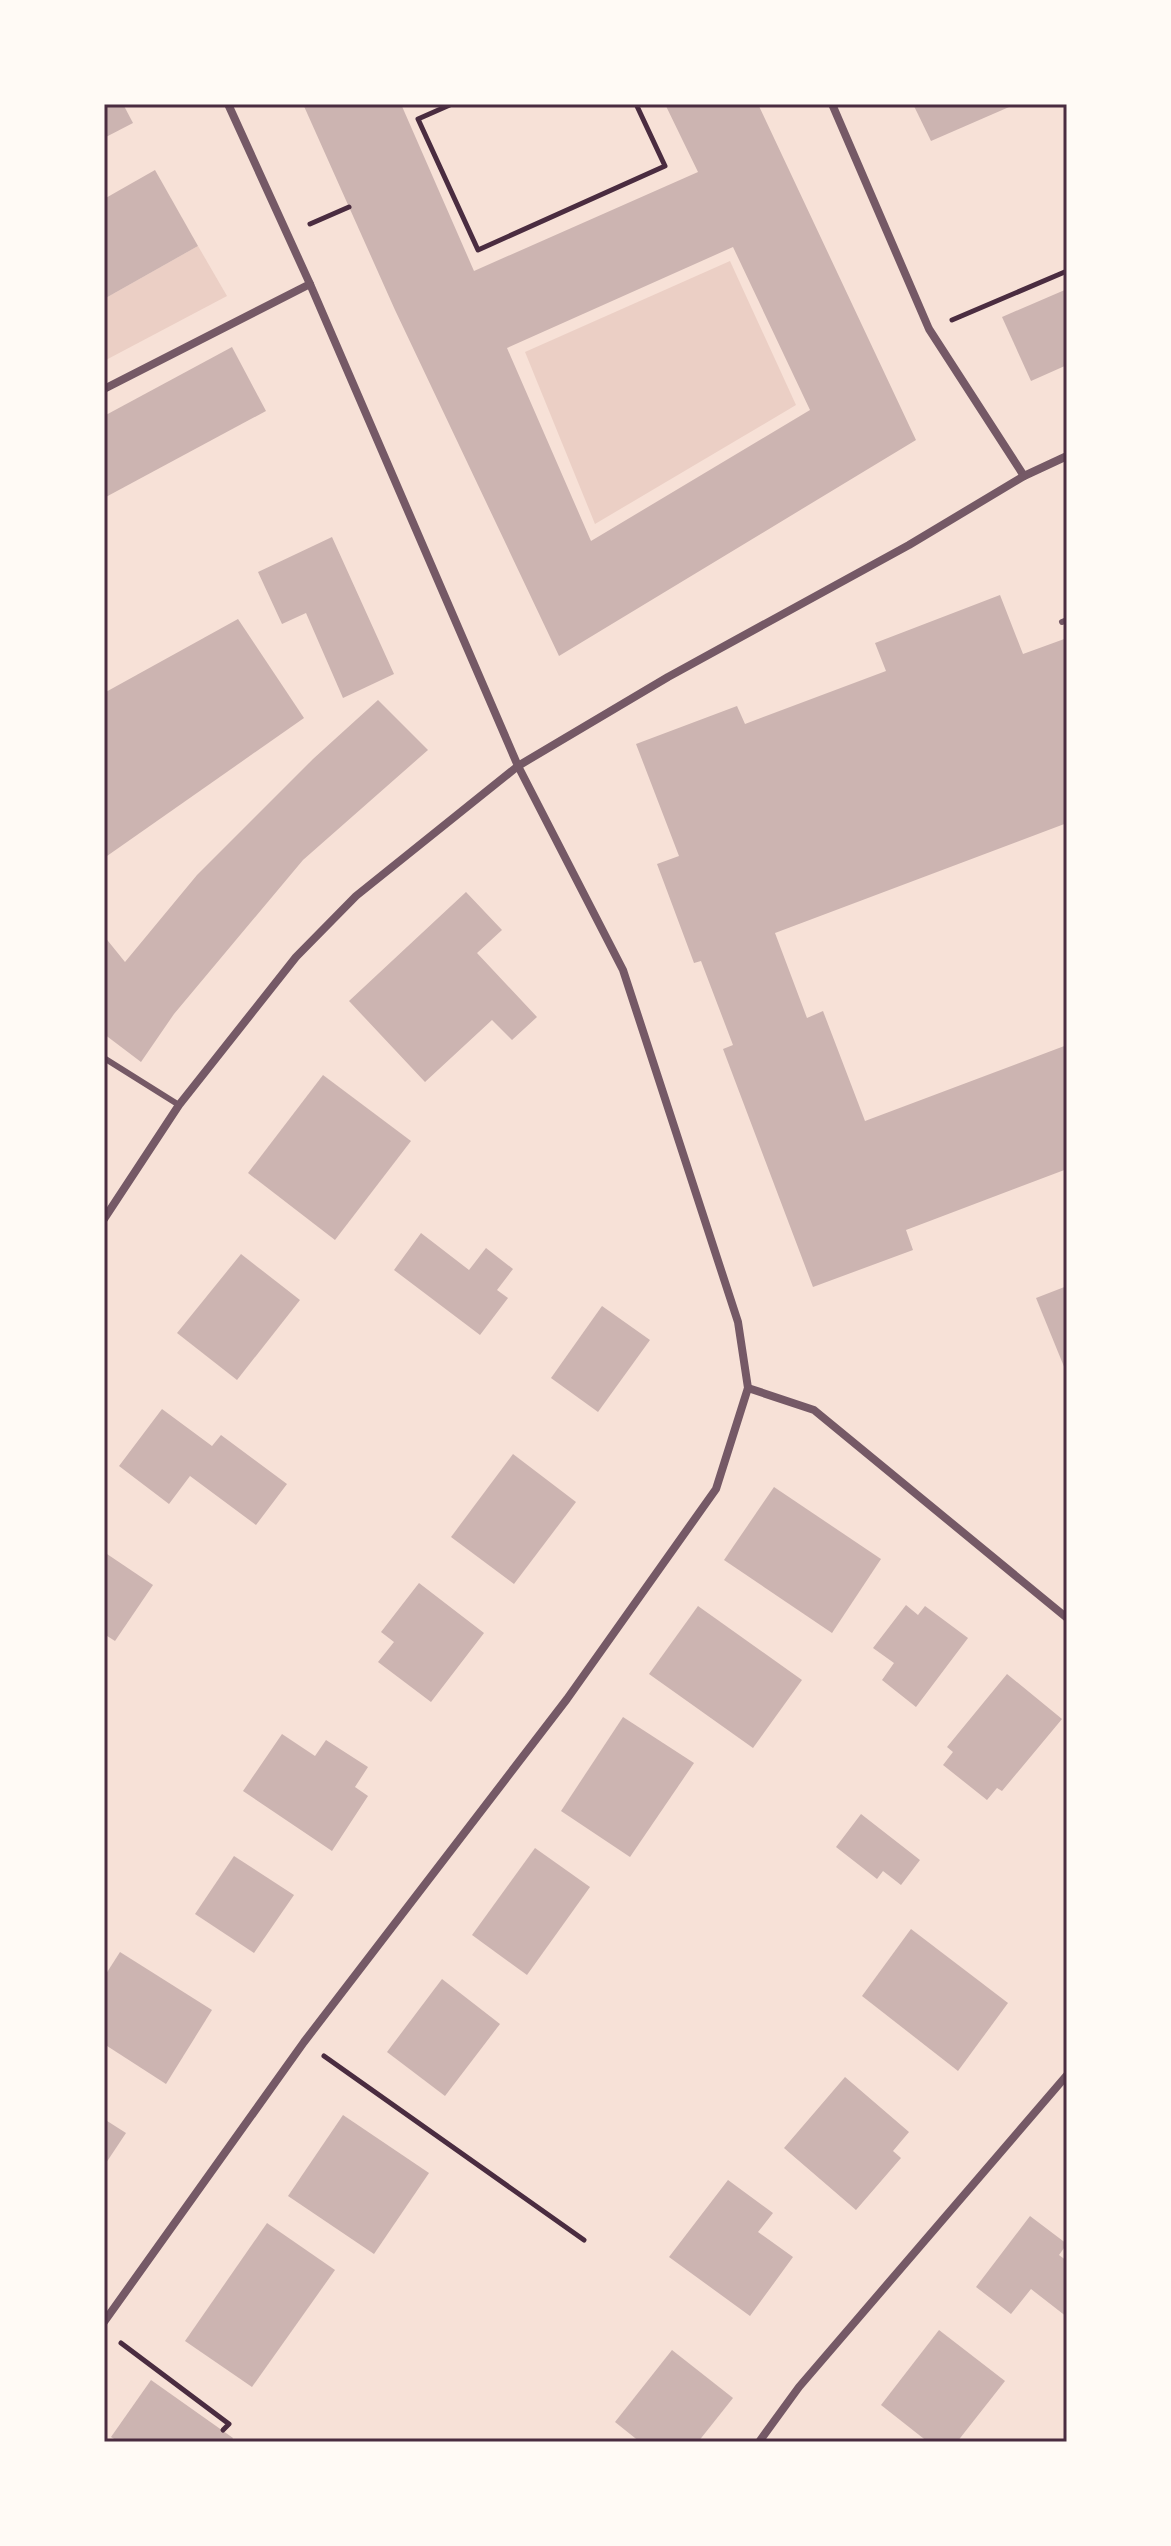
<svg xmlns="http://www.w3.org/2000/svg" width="1171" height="2546" font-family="'Fira Sans',sans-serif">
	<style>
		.green { fill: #ebcfc5 }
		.building { fill: #ccb4b1; fill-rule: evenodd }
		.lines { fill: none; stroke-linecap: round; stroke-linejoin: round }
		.path { stroke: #4a2c40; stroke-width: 5 }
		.service { stroke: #755966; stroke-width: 6 }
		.minor { stroke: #755966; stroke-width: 8 }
		.neatline { fill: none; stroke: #4a2c40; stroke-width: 3 }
	</style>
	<rect width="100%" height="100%" fill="#f7e1d7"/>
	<g class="green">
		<path d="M198,246L227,296L104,361V299Z"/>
		<path d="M730,261L796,405L595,524L525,352Z"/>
	</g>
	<g class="building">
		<path d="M104,104H123L133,123L104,138Z"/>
		<path d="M303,104H401L474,271L698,172L665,104H758L916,440L559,656L395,310ZM733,247L810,410L591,541L507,348Z"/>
		<path d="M913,104H1016L931,141Z"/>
		<path d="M155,170L198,246L104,299V199Z"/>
		<path d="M1067,289V365L1031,381L1002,317Z"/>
		<path d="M232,347L266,411L104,498V416Z"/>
		<path d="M332,537L394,674L343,698L306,613L282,624L258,572Z"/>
		<path d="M1000,595L1023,654L1067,638V823L775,933L807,1018L823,1011L865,1121L1067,1045V1169L906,1230L913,1250L813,1287L723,1049L733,1045L701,961L694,963L657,864L679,856L636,744L737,706L745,724L886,671L875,643Z"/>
		<path d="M238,619L304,718L107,856L104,852V693Z"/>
		<path d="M378,700L428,750L303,860L174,1014L141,1062L104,1034V936L125,962L197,875L313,759Z"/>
		<path d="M466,892L502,930L477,953L537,1017L512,1040L492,1020L425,1082L349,1001Z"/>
		<path d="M323,1075L411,1141L335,1240L248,1173Z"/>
		<path d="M421,1233L469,1270L486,1248L513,1269L497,1290L508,1298L480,1335L394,1270Z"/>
		<path d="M241,1254L300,1300L237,1380L177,1333Z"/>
		<path d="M1067,1286V1374L1036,1298Z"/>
		<path d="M602,1306L650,1340L598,1412L551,1378Z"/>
		<path d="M162,1409L212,1446L221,1435L287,1484L256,1525L190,1476L169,1504L119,1466Z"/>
		<path d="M513,1454L576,1502L514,1584L451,1537Z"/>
		<path d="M774,1487L881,1559L832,1633L724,1560Z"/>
		<path d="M104,1552L153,1585L115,1641L104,1634Z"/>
		<path d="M419,1583L484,1633L431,1702L378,1662L394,1642L381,1632Z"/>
		<path d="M906,1605L918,1615L925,1606L968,1638L916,1707L882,1680L894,1663L873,1648Z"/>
		<path d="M698,1606L802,1680L753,1748L649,1674Z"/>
		<path d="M1007,1674L1062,1719L1002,1791L997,1788L987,1800L943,1765L953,1752L947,1747Z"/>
		<path d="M623,1717L694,1763L630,1857L561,1811Z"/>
		<path d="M282,1734L315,1756L326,1740L368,1767L355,1787L368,1796L332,1851L243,1791Z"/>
		<path d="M861,1814L920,1860L901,1885L883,1871L877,1879L836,1847Z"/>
		<path d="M535,1848L590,1887L527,1975L472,1935Z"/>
		<path d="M234,1856L294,1895L254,1953L195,1914Z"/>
		<path d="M911,1929L1008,2003L958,2071L862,1996Z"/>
		<path d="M120,1952L212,2010L166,2084L104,2044V1977Z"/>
		<path d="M442,1979L500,2024L445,2096L387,2052Z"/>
		<path d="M845,2077L909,2132L893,2151L901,2158L856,2210L784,2148Z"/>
		<path d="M343,2115L429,2173L374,2254L288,2196Z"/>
		<path d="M104,2119L126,2133L104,2166Z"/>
		<path d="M728,2180L773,2213L758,2232L793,2257L750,2316L669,2257Z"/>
		<path d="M1030,2216L1067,2244L1059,2255L1067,2261V2317L1031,2289L1011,2314L976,2287Z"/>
		<path d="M267,2223L335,2270L252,2387L185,2341Z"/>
		<path d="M939,2330L1005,2381L957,2442H928L881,2405Z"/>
		<path d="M672,2350L733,2398L698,2442H640L615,2422Z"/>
		<path d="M151,2380L233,2438L231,2442H119L111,2437Z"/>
	</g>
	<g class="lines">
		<g class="path">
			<path d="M452,104L418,119L478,250L665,166L636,104"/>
			<path d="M310,224L349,207"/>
			<path d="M952,320L1067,271"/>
			<path d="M324,2056L584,2240"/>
			<path d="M121,2343L229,2424L223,2430"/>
		</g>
		<g class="service">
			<path d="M1062,622L1067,620"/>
			<path d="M104,1058L179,1105"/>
		</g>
		<g class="minor">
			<path d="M832,104L929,329L1024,476"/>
			<path d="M104,389L310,284"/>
			<path d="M104,1219L179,1105L296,957L356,896L518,766L668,677L909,545L1024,476L1067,456"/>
			<path d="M748,1388L814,1410L1067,1618"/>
			<path d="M104,2322L304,2042L567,1699L716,1489L748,1388L738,1322L623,970L518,766L310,284L228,104"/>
			<path d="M759,2442L799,2387L1067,2075"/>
		</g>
	</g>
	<rect width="1171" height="2546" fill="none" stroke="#fffaf5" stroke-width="212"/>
	<rect x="106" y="106" width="959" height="2334" class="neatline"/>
</svg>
